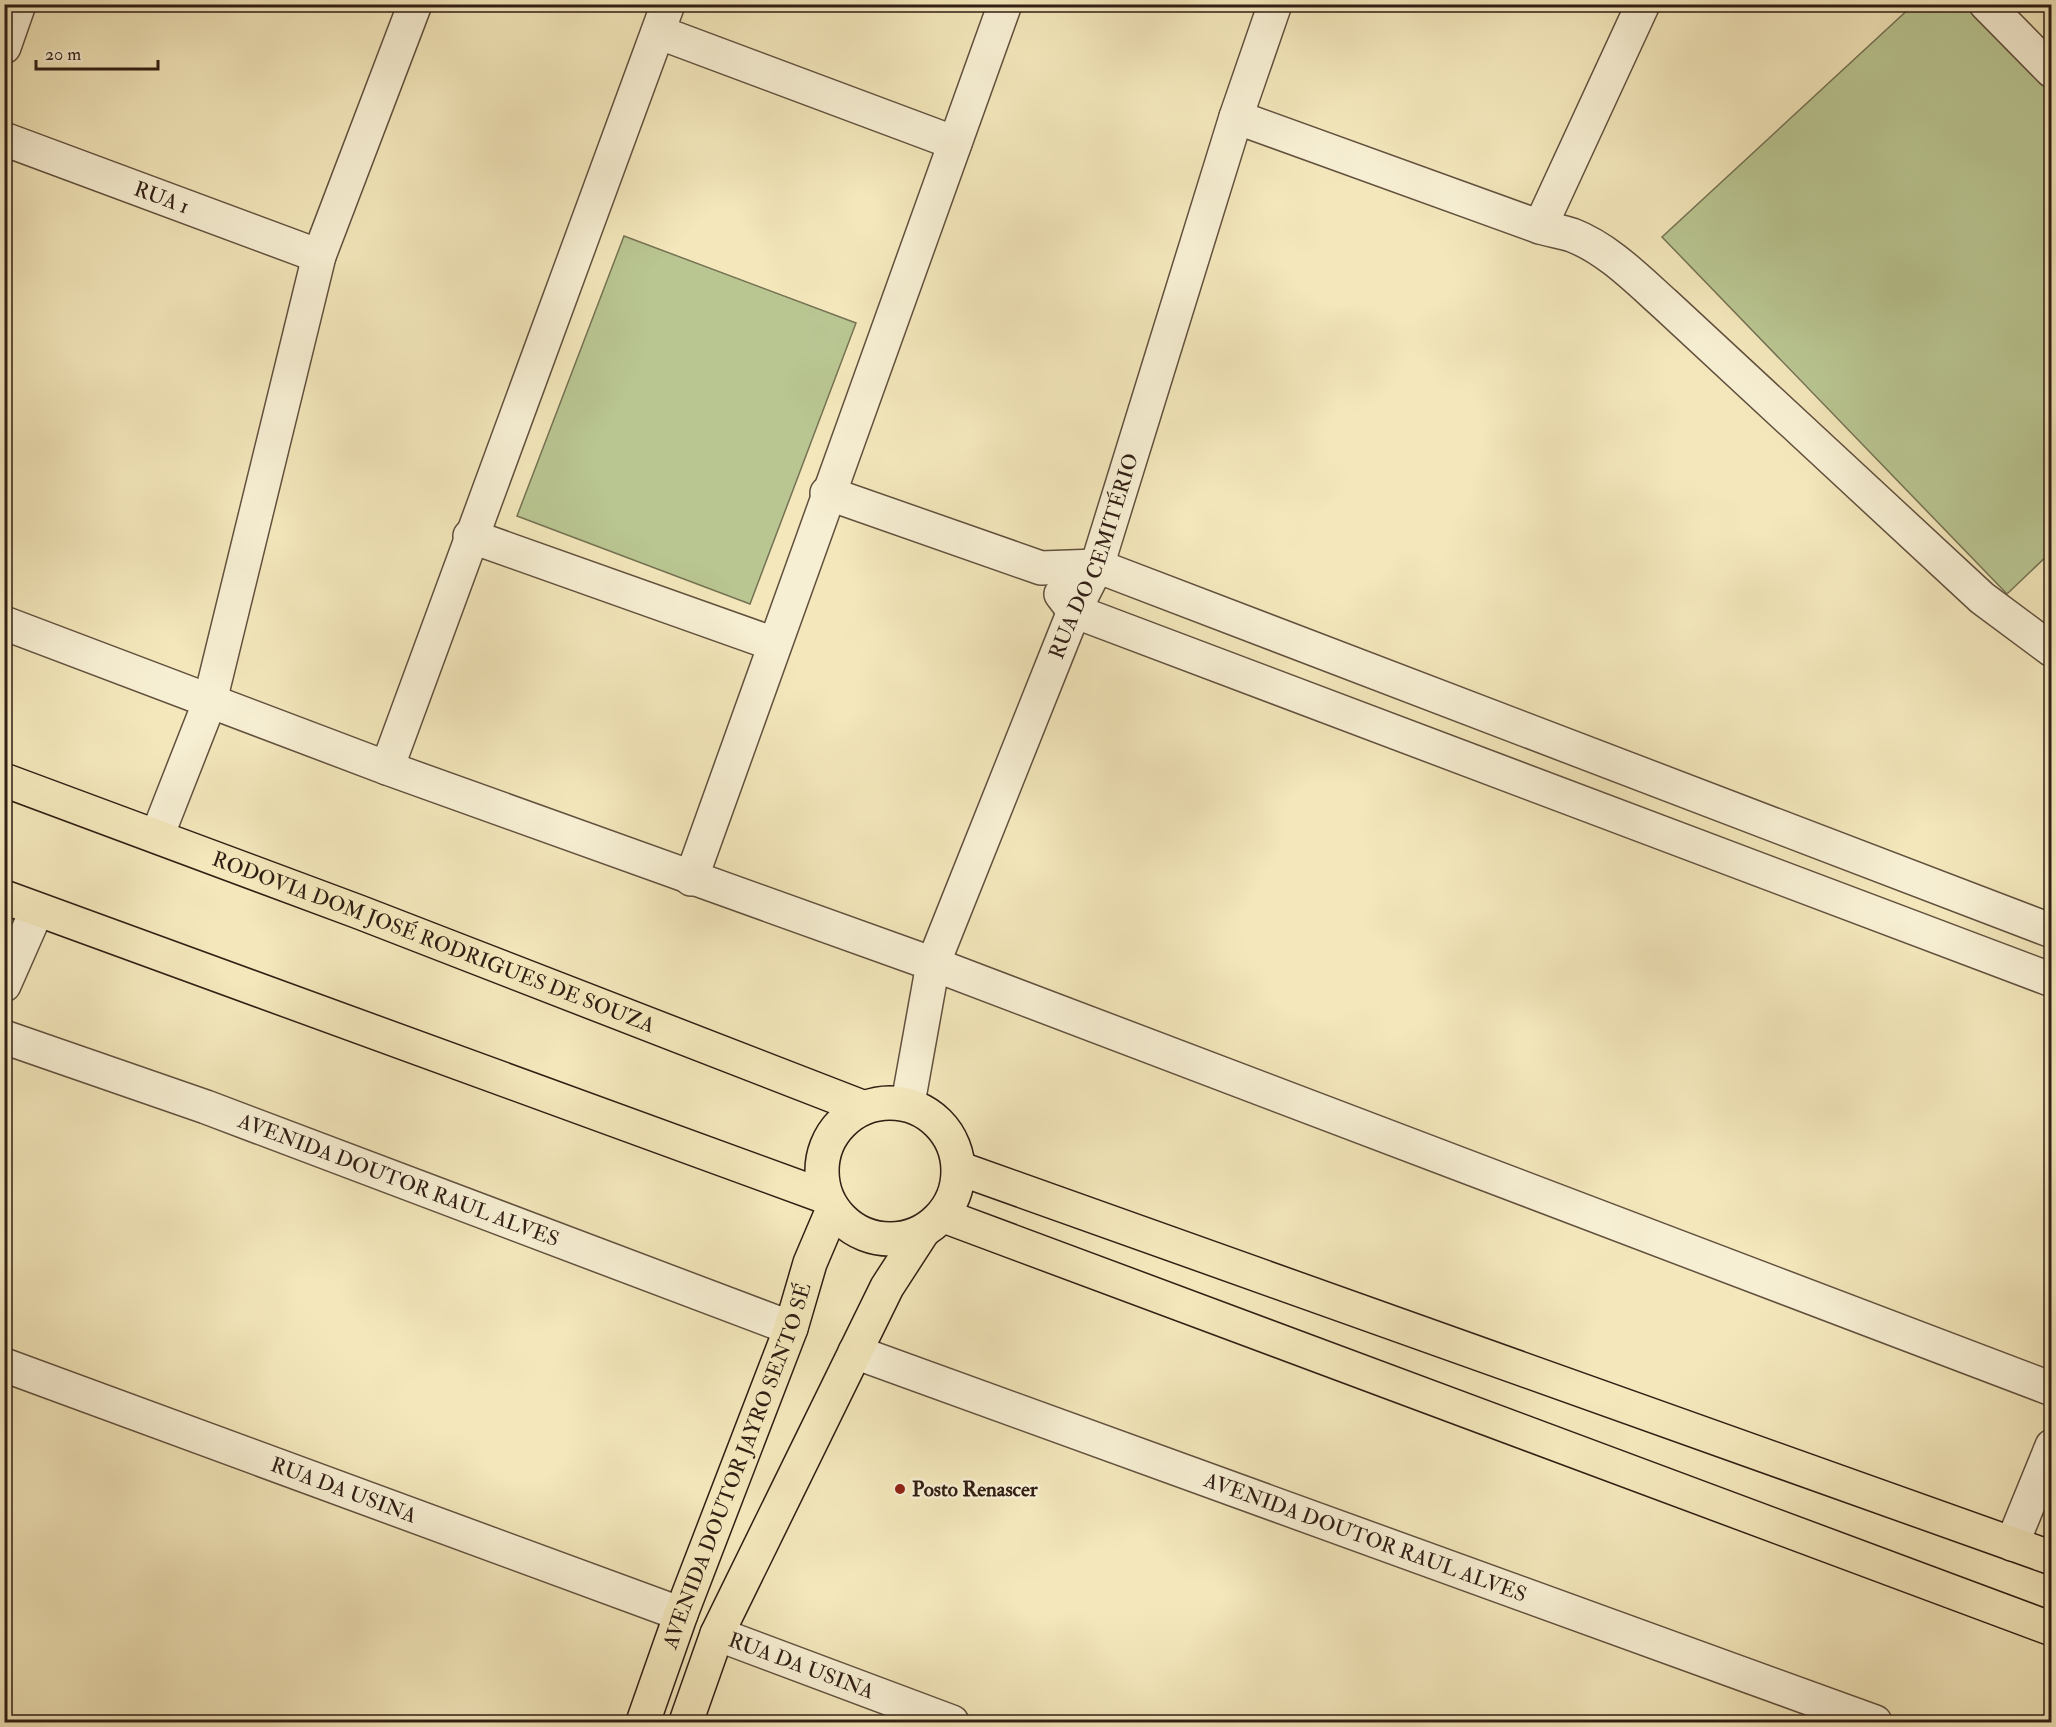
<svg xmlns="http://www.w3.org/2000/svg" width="2056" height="1727" font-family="'IM FELL Double Pica',serif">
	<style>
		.green { fill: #b9c692; stroke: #757253; stroke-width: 1.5 }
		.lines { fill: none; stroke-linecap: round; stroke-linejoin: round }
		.minor-casing { stroke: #62503e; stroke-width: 36 }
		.major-casing { stroke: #311e14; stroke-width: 36 }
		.minor { stroke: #f7efd3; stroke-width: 33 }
		.major { stroke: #f3e7bb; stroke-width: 33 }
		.poi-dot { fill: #8f2418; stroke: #f7efd3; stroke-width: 2 }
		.labels { text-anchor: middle; stroke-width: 5; stroke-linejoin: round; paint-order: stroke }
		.street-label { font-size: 21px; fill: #311e14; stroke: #f7efd3 }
		.poi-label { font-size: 21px; font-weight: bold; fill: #311e14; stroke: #f7efd3; text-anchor: start }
	</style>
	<rect width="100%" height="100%" fill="#f3e7bb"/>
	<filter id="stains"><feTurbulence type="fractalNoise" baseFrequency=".00333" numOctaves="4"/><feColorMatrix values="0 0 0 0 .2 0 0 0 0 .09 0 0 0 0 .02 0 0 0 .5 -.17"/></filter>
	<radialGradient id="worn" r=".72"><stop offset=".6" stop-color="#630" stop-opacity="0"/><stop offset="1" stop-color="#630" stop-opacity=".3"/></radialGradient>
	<g class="green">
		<path d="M1913,5H1976L2051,86V552L2007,594L1662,237Z"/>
		<path d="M624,236L856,323L750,604L517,516Z"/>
	</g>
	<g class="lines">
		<g class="minor-casing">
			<g id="minor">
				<path d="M1986,4L2052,71"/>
				<path d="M658,32L955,143"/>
				<path d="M4,47L19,4"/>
				<path d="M1236,117L1540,227C1551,230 1562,232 1572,235C1608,249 1637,279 1665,304L1982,598L2052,650"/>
				<path id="s1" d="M4,139L319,256"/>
				<path d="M1540,227L1643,4"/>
				<path d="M827,493L1041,568L1097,566L2052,931"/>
				<path d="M470,536L774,644"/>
				<path d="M1061,594L1074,611L2052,980"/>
				<path d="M4,623L387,768L933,964L2052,1389"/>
				<path d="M387,768L668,4"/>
				<path d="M157,836L210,701L319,256L415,4"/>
				<path d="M691,879L1005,4"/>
				<path d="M4,985L37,910"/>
				<path id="s2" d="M4,1037L206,1107L791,1328"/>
				<path id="s3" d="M908,1103L933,964L1074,611L1097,566L1236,117L1275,4"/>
				<path id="s4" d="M855,1352L1875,1722"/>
				<path id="s5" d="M4,1365L681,1614"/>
				<path d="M2012,1544L2052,1446"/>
				<path id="s6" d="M717,1634L952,1722"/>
			</g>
		</g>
		<g class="major-casing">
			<g id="major">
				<path id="s7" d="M4,780L359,912L862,1107"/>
				<path d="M4,897L826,1197"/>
				<circle cx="890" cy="1171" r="68"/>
				<path d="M961,1169L2052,1558"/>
				<path d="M944,1216L2052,1629"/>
				<path id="s8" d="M643,1722L681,1614L791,1328L810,1263L833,1209"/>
				<path d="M686,1722L717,1634L887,1287L922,1233"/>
			</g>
		</g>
		<use href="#minor" class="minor"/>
		<use href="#major" class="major"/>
	</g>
	<circle class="poi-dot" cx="900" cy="1489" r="6"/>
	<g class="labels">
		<g class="street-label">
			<text dy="7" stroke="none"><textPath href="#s1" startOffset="168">RUA 1</textPath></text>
			<text dy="7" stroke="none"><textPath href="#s3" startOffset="580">RUA DO CEMITÉRIO</textPath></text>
			<text dy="7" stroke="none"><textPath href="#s7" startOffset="459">RODOVIA DOM JOSÉ RODRIGUES DE SOUZA</textPath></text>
			<text dy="7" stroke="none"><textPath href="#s2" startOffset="420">AVENIDA DOUTOR RAUL ALVES</textPath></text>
			<text dy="7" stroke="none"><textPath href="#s8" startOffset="273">AVENIDA DOUTOR JAYRO SENTO SÉ</textPath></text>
			<text dy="7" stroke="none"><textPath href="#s5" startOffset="362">RUA DA USINA</textPath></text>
			<text dy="7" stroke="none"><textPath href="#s4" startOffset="543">AVENIDA DOUTOR RAUL ALVES</textPath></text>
			<text dy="7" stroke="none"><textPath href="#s6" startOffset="90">RUA DA USINA</textPath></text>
		</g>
		<g class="poi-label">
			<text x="912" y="1496">Posto Renascer</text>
		</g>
	</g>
	<rect width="2056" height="1727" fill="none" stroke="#f3e7bb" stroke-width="24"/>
	<rect x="6" y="6" width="2044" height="1715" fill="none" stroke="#311e14" stroke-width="3"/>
	<rect x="12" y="12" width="2032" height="1703" fill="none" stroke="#311e14" stroke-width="1.5"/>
	<path d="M36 60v9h122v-9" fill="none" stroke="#311e14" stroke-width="3"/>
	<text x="45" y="60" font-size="18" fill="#311e14" stroke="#f7efd3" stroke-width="4.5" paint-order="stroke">20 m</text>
	<rect width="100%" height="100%" filter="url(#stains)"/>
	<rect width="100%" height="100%" fill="url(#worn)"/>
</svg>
